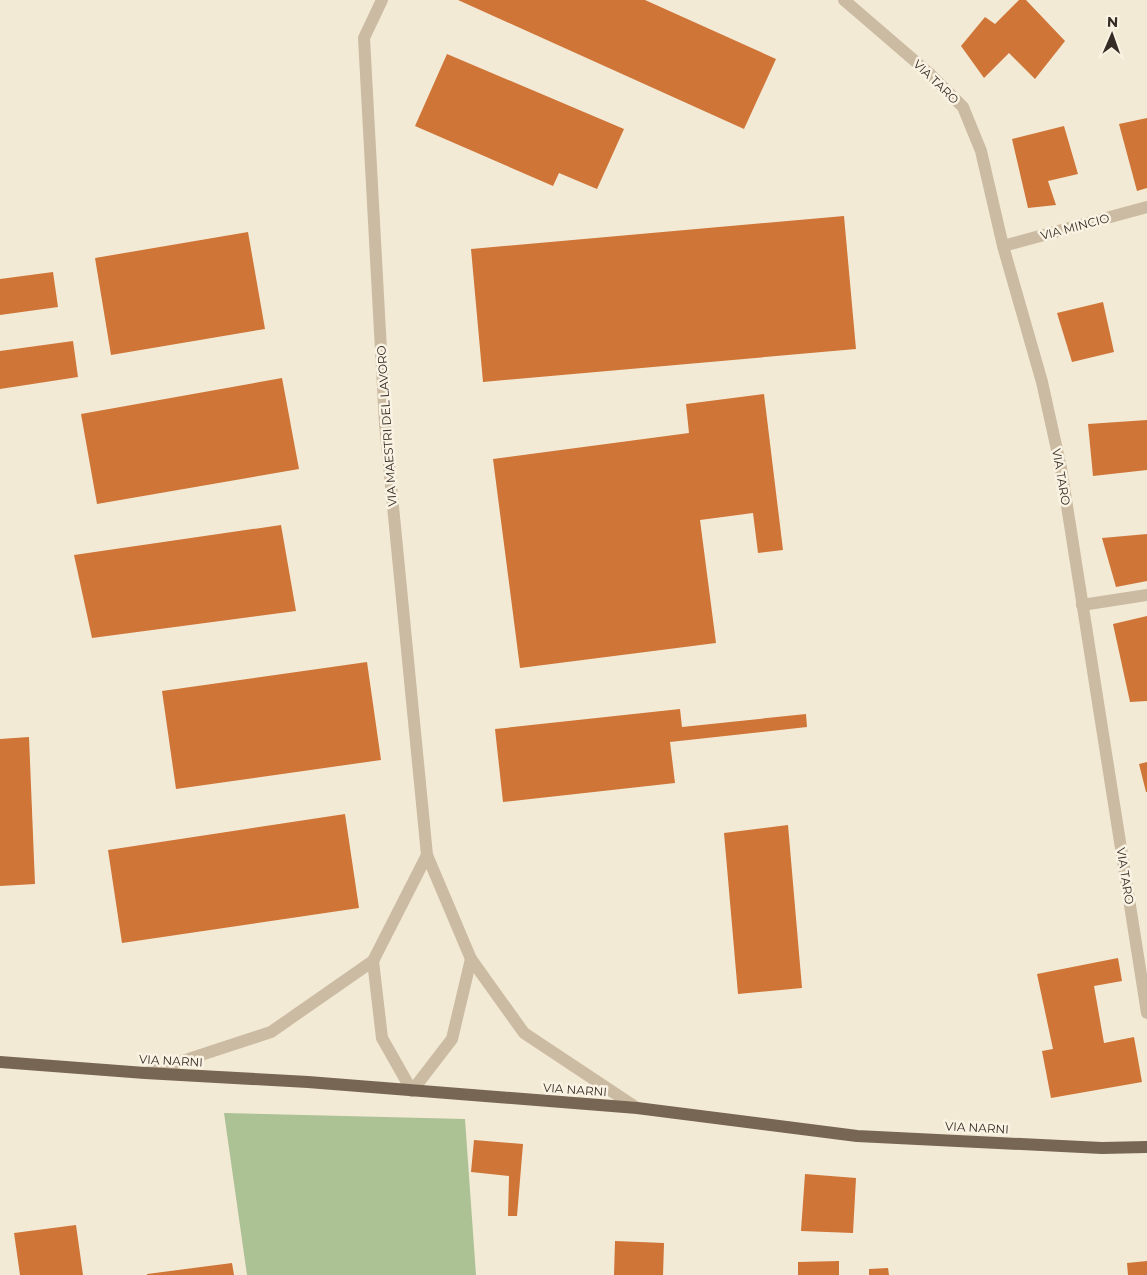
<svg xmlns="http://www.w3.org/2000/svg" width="1147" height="1275" font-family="Montserrat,sans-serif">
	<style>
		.green { fill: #acc295 }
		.building { fill: #cf7537 }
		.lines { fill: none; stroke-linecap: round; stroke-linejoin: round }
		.street { stroke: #cbbba2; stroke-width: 12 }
		.primary { stroke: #786654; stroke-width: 12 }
		.labels { text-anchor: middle; stroke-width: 5; stroke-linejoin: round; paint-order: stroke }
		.street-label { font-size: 12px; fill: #352c25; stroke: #faf3e3 }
	</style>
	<rect width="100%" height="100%" fill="#f3ead6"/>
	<path class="green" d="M224,1113L465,1119L476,1275H247Z"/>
	<g class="building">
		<path d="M458,0H645L776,59L744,129Z"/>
		<path d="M1019,0H1026L1065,41L1035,79L1009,53L984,78L961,46L985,17L995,24Z"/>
		<path d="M447,54L624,129L597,189L559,173L553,186L415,126Z"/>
		<path d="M1147,118V188L1137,191L1119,124Z"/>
		<path d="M1064,126L1078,174L1048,181L1056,205L1028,208L1012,139Z"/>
		<path d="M844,216L856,349L483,382L471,249Z"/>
		<path d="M248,232L265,329L111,355L95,258Z"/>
		<path d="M53,272L58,307L0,315V279Z"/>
		<path d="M1103,302L1114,352L1072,362L1057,313Z"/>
		<path d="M73,341L78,377L0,389V351Z"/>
		<path d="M282,378L299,469L97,504L81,414Z"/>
		<path d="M764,394L783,550L758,553L753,513L700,520L716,643L520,668L493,459L689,433L686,404Z"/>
		<path d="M1147,420V470L1093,476L1088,424Z"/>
		<path d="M281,525L296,611L92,638L74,555Z"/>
		<path d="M1147,534V581L1116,587L1102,538Z"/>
		<path d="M1147,616V701L1130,702L1113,624Z"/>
		<path d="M367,662L381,760L176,789L162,691Z"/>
		<path d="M680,709L682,727L806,714L807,727L670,742L675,783L503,802L495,729Z"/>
		<path d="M29,737L35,884L0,886V739Z"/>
		<path d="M1147,762V792H1146L1139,764Z"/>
		<path d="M345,814L359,908L122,943L108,850Z"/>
		<path d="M788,825L802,988L738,994L724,833Z"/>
		<path d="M1118,958L1122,981L1094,986L1104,1043L1134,1037L1142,1082L1051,1098L1042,1051L1053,1049L1037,974Z"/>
		<path d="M474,1140L523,1144L517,1216H508L509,1176L471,1172Z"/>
		<path d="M805,1174L856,1178L853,1233L801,1231Z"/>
		<path d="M76,1225L83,1275H20L14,1233Z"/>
		<path d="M615,1241L664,1243L663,1275H614Z"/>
		<path d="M839,1261V1275H798V1262Z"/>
		<path d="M1147,1261V1275H1128L1127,1263Z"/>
		<path d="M232,1263L234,1275H147V1274Z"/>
		<path d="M888,1268L889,1275H869V1269Z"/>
	</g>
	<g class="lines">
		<g class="street">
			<path d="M382,0L364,38L385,424L427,855L471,959L524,1033L637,1108"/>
			<path d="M844,0L930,74L963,107L981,151L1003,246L1042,382L1061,468L1147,1013"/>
			<path d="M1003,246L1147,207"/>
			<path d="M1082,605L1147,595"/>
			<path d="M373,961L382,1038L412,1091L452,1039L471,959"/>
			<path d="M146,1073L271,1032L373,961L427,855"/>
		</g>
		<path class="primary" d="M0,1062L145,1073L308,1082L637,1108L857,1136L1102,1148L1147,1147"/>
	</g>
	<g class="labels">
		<g class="street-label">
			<text transform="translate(936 82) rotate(44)" y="4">VIA TARO</text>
			<text transform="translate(1075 227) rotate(-15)" y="4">VIA MINCIO</text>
			<text transform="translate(387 426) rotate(-94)" y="4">VIA MAESTRI DEL LAVORO</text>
			<text transform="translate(1061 477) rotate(80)" y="4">VIA TARO</text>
			<text transform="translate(1125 876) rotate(81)" y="4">VIA TARO</text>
			<text transform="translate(171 1061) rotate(3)" y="4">VIA NARNI</text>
			<text transform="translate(575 1090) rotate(4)" y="4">VIA NARNI</text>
			<text transform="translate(977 1128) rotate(3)" y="4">VIA NARNI</text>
		</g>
	</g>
	<g transform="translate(1112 35) rotate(2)" stroke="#faf3e3" stroke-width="4" paint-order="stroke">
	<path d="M0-4L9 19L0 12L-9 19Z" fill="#352c25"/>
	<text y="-8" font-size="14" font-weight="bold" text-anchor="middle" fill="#352c25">N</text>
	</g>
</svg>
